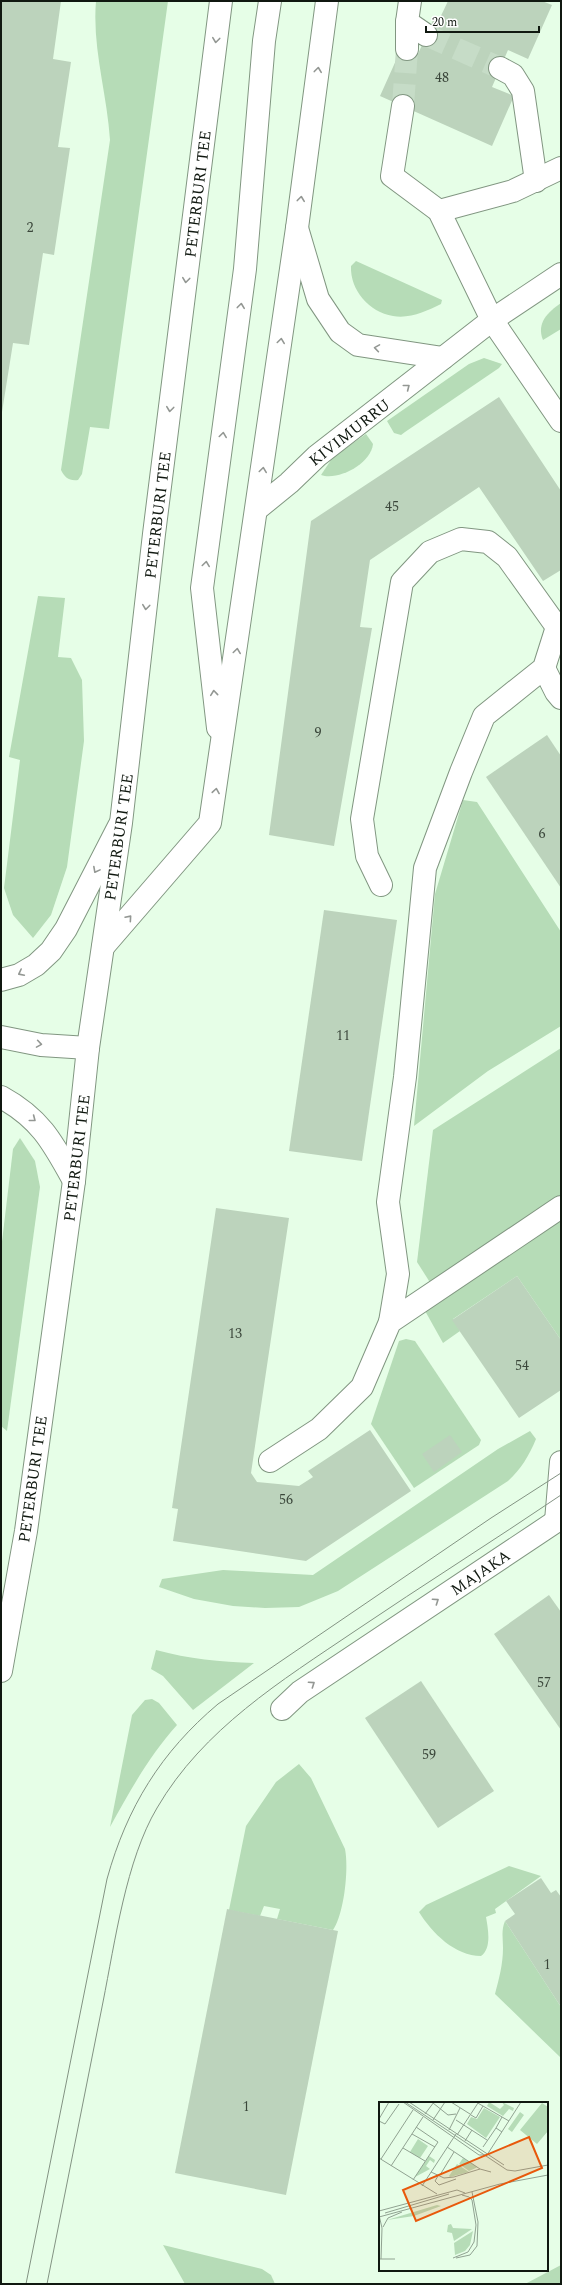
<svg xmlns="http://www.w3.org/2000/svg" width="562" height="2285" font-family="Spectral,serif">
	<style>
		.green { fill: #b6dcb7 }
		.building { fill: #bcd3bc }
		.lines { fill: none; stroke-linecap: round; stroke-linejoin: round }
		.minor-tunnel { stroke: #c6dcc7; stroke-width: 22; stroke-dasharray: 22 11; stroke-linecap: butt }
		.minor-casing { stroke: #819681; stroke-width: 24 }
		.highway-casing { stroke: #819681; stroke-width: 24 }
		.minor { stroke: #fff; stroke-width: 22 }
		.highway { stroke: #fff; stroke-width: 22 }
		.tram { stroke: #839383; stroke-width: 1 }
		.oneway { stroke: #939793 }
		.labels { text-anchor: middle; stroke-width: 4; stroke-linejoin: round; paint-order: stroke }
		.number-label { font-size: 14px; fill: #3b473b }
		.street-label { font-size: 16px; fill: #101810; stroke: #fff }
		.inset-road { fill: none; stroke: #90a291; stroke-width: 1 }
		.view { fill: #e8590c; fill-opacity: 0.15; stroke: #e8590c; stroke-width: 2 }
		.inset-edge { fill: none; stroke: #101810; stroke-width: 2 }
	</style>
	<rect width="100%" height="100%" fill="#e6fee7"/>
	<g class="green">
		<path d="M96,1H168L109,429L90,427L82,474L78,480C69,481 65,478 61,470L110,140C107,93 92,48 96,1Z"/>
		<path d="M356,261L442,300L441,304C427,311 410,319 393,316C369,312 350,290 351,266Z"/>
		<path d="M561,303V329L543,340C536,323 548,312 561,303Z"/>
		<path d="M484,358L502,364L499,368L405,432L401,435L394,433L387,421L469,364Z"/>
		<path d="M366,434L373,444C371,464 338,481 321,475L333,457Z"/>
		<path d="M38,596L65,598L58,657L71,658L82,680L84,741L67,867L51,915L33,938L13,915L4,888L20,760L9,757Z"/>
		<path d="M463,800L477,802L561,932V1026L488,1071L414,1126L435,894Z"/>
		<path d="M561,1048V1197L431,1284L417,1262L433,1130Z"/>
		<path d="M20,1138L35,1161L40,1187L7,1431L1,1426V1250L13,1149Z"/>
		<path d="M561,1215V1340L517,1276L453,1319L460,1331L443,1343L424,1309Z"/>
		<path d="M406,1339L415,1341L481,1440L479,1445L414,1488L371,1424L399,1341Z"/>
		<path d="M530,1431L536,1439C529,1456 521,1469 508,1481L338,1591L299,1607L265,1608L233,1606L194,1599L159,1587L162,1579L223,1570L313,1575L498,1449Z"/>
		<path d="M156,1650C189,1659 220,1662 254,1663L193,1710L163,1676L151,1669Z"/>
		<path d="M152,1699L159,1703L177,1725C149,1756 130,1791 110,1827L132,1715L145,1700Z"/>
		<path d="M299,1764L311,1778L345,1849C349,1869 344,1914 333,1930L277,1919L280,1909L264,1906L260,1916L229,1910L246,1826L276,1782Z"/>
		<path d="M509,1866L541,1876L495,1909L496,1913L486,1917C488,1929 492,1948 481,1956C455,1956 432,1933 419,1912L426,1905Z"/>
		<path d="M505,1921L561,2007V2058L495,1994C499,1979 503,1964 503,1948C503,1939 501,1930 505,1921Z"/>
		<path d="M163,2245L262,2269L271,2275L275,2284H185Z"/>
		<path d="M561,2265V2284H525Z"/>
	</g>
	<g class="building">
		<path d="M1,1H61L53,59L71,62L58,147L70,148L54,255L43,253L29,345L13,343L2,412Z"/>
		<path d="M448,1H542L552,5L528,59L508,50L492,87L514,96L492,146L380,96L402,47L418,54L434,18L439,20Z"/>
		<path d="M499,397L561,491V570L543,581L479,487L370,560L360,627L372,628L334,846L269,835L311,521Z"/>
		<path d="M547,735L561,756V888L486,777Z"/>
		<path d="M324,910L397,920L362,1161L289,1151Z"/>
		<path d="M216,1208L289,1218L251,1473L257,1482L299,1486L313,1477L308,1471L370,1430L411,1491L306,1561L173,1541L178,1509L172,1508Z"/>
		<path d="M517,1276L561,1340V1390L519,1418L452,1320Z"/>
		<path d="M450,1435L462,1452L434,1472L422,1454Z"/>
		<path d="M549,1595L561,1612V1730L494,1634Z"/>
		<path d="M421,1681L494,1791L438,1828L365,1718Z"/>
		<path d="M541,1878L551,1893L556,1890L561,1897V2007L505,1921L515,1914L506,1901Z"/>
		<path d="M227,1909L338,1931L286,2195L175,2173Z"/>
	</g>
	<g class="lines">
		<g class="minor-tunnel">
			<path d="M426,35L500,68"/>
			<path d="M403,106L407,49"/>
		</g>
		<g class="minor-casing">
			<g id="minor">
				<path d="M410,1L407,22L426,35"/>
				<path d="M407,49V22"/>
				<path d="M500,68L513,75L523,91L536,181"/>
				<path d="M403,106L392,176L439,211L492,320L561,421"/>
				<path d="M439,211L513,191L561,168"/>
				<path d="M297,228L318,299L340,332L358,345L443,358"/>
				<path d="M257,509L289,483L317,456L492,320L561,274"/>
				<path d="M544,668L556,692L561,698"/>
				<path d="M381,885L367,856L362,819L402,582L430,552L461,539L488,542L507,557L557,627"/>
				<path d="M1,980L19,975L36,965L51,951L66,929L119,826"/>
				<path d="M1,1037L41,1045L88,1048"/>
				<path d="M1,1097C41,1119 53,1143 74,1181"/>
				<path d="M390,1322L398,1274L388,1202L405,1077L425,868L461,772L484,716L544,668L557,627L561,623"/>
				<path d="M270,1461L319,1429L362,1387L390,1322L561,1207"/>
				<path d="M556,1521L561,1462"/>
				<path d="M282,1709L300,1692L561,1518"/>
			</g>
		</g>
		<g class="highway-casing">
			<g id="highway">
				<path d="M218,728L202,588L245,269L264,41L270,1"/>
				<path d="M103,947L210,823L297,228L327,1"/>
				<path d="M1,1671L26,1531L74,1181L88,1048L121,823L154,534L221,1"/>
			</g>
		</g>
		<use href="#minor" class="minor"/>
		<use href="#highway" class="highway"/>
		<g class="tram">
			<path d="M26,2284L107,1879C127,1807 161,1752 218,1704L491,1518L561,1473"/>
			<path d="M47,2284C66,2190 84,2096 103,2002C115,1942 126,1860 157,1808C203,1729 281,1681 355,1631C423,1585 493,1541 561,1495"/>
		</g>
	</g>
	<defs><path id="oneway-chevron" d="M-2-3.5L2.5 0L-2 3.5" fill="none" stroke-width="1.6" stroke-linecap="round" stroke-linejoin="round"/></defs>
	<g class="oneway">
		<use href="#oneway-chevron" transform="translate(216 40) rotate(97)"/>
		<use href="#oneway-chevron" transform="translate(318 70) rotate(-83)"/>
		<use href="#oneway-chevron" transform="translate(301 199) rotate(-83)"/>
		<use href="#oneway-chevron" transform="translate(186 280) rotate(97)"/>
		<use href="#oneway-chevron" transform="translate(241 306) rotate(-83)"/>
		<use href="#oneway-chevron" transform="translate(281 341) rotate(-82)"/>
		<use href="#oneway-chevron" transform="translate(377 348) rotate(-171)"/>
		<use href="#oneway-chevron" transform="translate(407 387) rotate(-38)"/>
		<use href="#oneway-chevron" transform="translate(170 409) rotate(97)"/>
		<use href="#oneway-chevron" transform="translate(223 435) rotate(-82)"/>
		<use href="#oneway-chevron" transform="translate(263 470) rotate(-82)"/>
		<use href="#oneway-chevron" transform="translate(206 564) rotate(-82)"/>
		<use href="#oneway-chevron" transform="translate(146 607) rotate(97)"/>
		<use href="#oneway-chevron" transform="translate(237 651) rotate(-82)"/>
		<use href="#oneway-chevron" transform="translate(214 693) rotate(-96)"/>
		<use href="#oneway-chevron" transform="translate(216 791) rotate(-81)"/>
		<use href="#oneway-chevron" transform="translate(96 870) rotate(118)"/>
		<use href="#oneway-chevron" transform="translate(129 918) rotate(-49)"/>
		<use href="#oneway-chevron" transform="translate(21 973) rotate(153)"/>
		<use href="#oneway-chevron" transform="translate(39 1044) rotate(9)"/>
		<use href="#oneway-chevron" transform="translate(33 1119) rotate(38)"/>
		<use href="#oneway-chevron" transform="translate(436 1601) rotate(-34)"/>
		<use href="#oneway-chevron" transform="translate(312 1684) rotate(-34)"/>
	</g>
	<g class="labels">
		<g class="number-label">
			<text x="442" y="82">48</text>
			<text x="30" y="232">2</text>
			<text x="392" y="511">45</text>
			<text x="318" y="737">9</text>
			<text x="542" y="838">6</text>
			<text x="343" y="1040">11</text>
			<text x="235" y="1338">13</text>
			<text x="522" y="1370">54</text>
			<text x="286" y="1504">56</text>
			<text x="544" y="1687">57</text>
			<text x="429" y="1759">59</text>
			<text x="547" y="1969">1</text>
			<text x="246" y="2111">1</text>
		</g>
		<g class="street-label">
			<text transform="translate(197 194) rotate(-83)" y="6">PETERBURI TEE</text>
			<text transform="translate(349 432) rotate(-38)" y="6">KIVIMURRU</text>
			<text transform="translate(157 515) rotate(-83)" y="6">PETERBURI TEE</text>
			<text transform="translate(118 837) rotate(-82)" y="6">PETERBURI TEE</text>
			<text transform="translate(76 1158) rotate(-83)" y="6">PETERBURI TEE</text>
			<text transform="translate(32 1479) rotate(-82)" y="6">PETERBURI TEE</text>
			<text transform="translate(480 1572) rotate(-34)" y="6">MAJAKA</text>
		</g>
	</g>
	<g transform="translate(379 2102)">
		<rect width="169" height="169" fill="#e6fee7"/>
		<path d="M110,0L121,7L125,3L123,0L135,6L134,9L130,7L124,14L108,4ZM163,1L169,5V29L158,42L141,28ZM105,6L121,15L107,36L88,22L92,15L98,17ZM141,10L145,13L133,30L129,27ZM39,37L49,44L41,56L31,50ZM50,54L56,58L55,61L51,58L47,64L51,67L36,75ZM84,56L98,65L97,66L90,69L80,62ZM78,62L90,70L71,75L70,74ZM58,103L62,104L35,114L8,118ZM72,122L74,126L93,127L75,139L73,131L68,130L69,123ZM94,129L91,143L86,149L76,153L75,141Z" fill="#b6dcb7"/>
		<path class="inset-road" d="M24,0L100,53H108M26,0L128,68L136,69L169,63M30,0L125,63M72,0L91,12M97,0L130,19M54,1L69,13L77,12M46,12L55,0M92,13L97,16L104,4M0,17L10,0M54,18L66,0M77,18L108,38M0,19L6,22L20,2M117,26L123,15M70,28L81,6M33,32L56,45M78,33L99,1M86,39L93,28M68,45L101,67L112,70M104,45L117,26L123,30M24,46L46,59M108,53L142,0M0,56L58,92M2,57L34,8M12,64L44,15M52,70L65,76L75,75L101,67M61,73L75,50M59,74L56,79L60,83L77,77M34,78L59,40L37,25M43,84L77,32M0,109L78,88L86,91M6,111L70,92M0,113L3,126L2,157M0,115L121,82L169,73M4,125L9,116L23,110M74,156L89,150L95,140L97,123L93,98L90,95L83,93M77,156L91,153L98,144L99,120L93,90M0,157H16"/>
		<path class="view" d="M150,35L163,66L37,119L24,88Z"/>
		<rect width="169" height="169" class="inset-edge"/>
	</g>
	<rect width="562" height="2285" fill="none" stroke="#101810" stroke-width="4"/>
	<path d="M426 26v6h113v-6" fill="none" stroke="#101810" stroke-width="2"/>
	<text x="432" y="26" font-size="12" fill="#101810" stroke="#ffffff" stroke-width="3" paint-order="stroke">20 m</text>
</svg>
